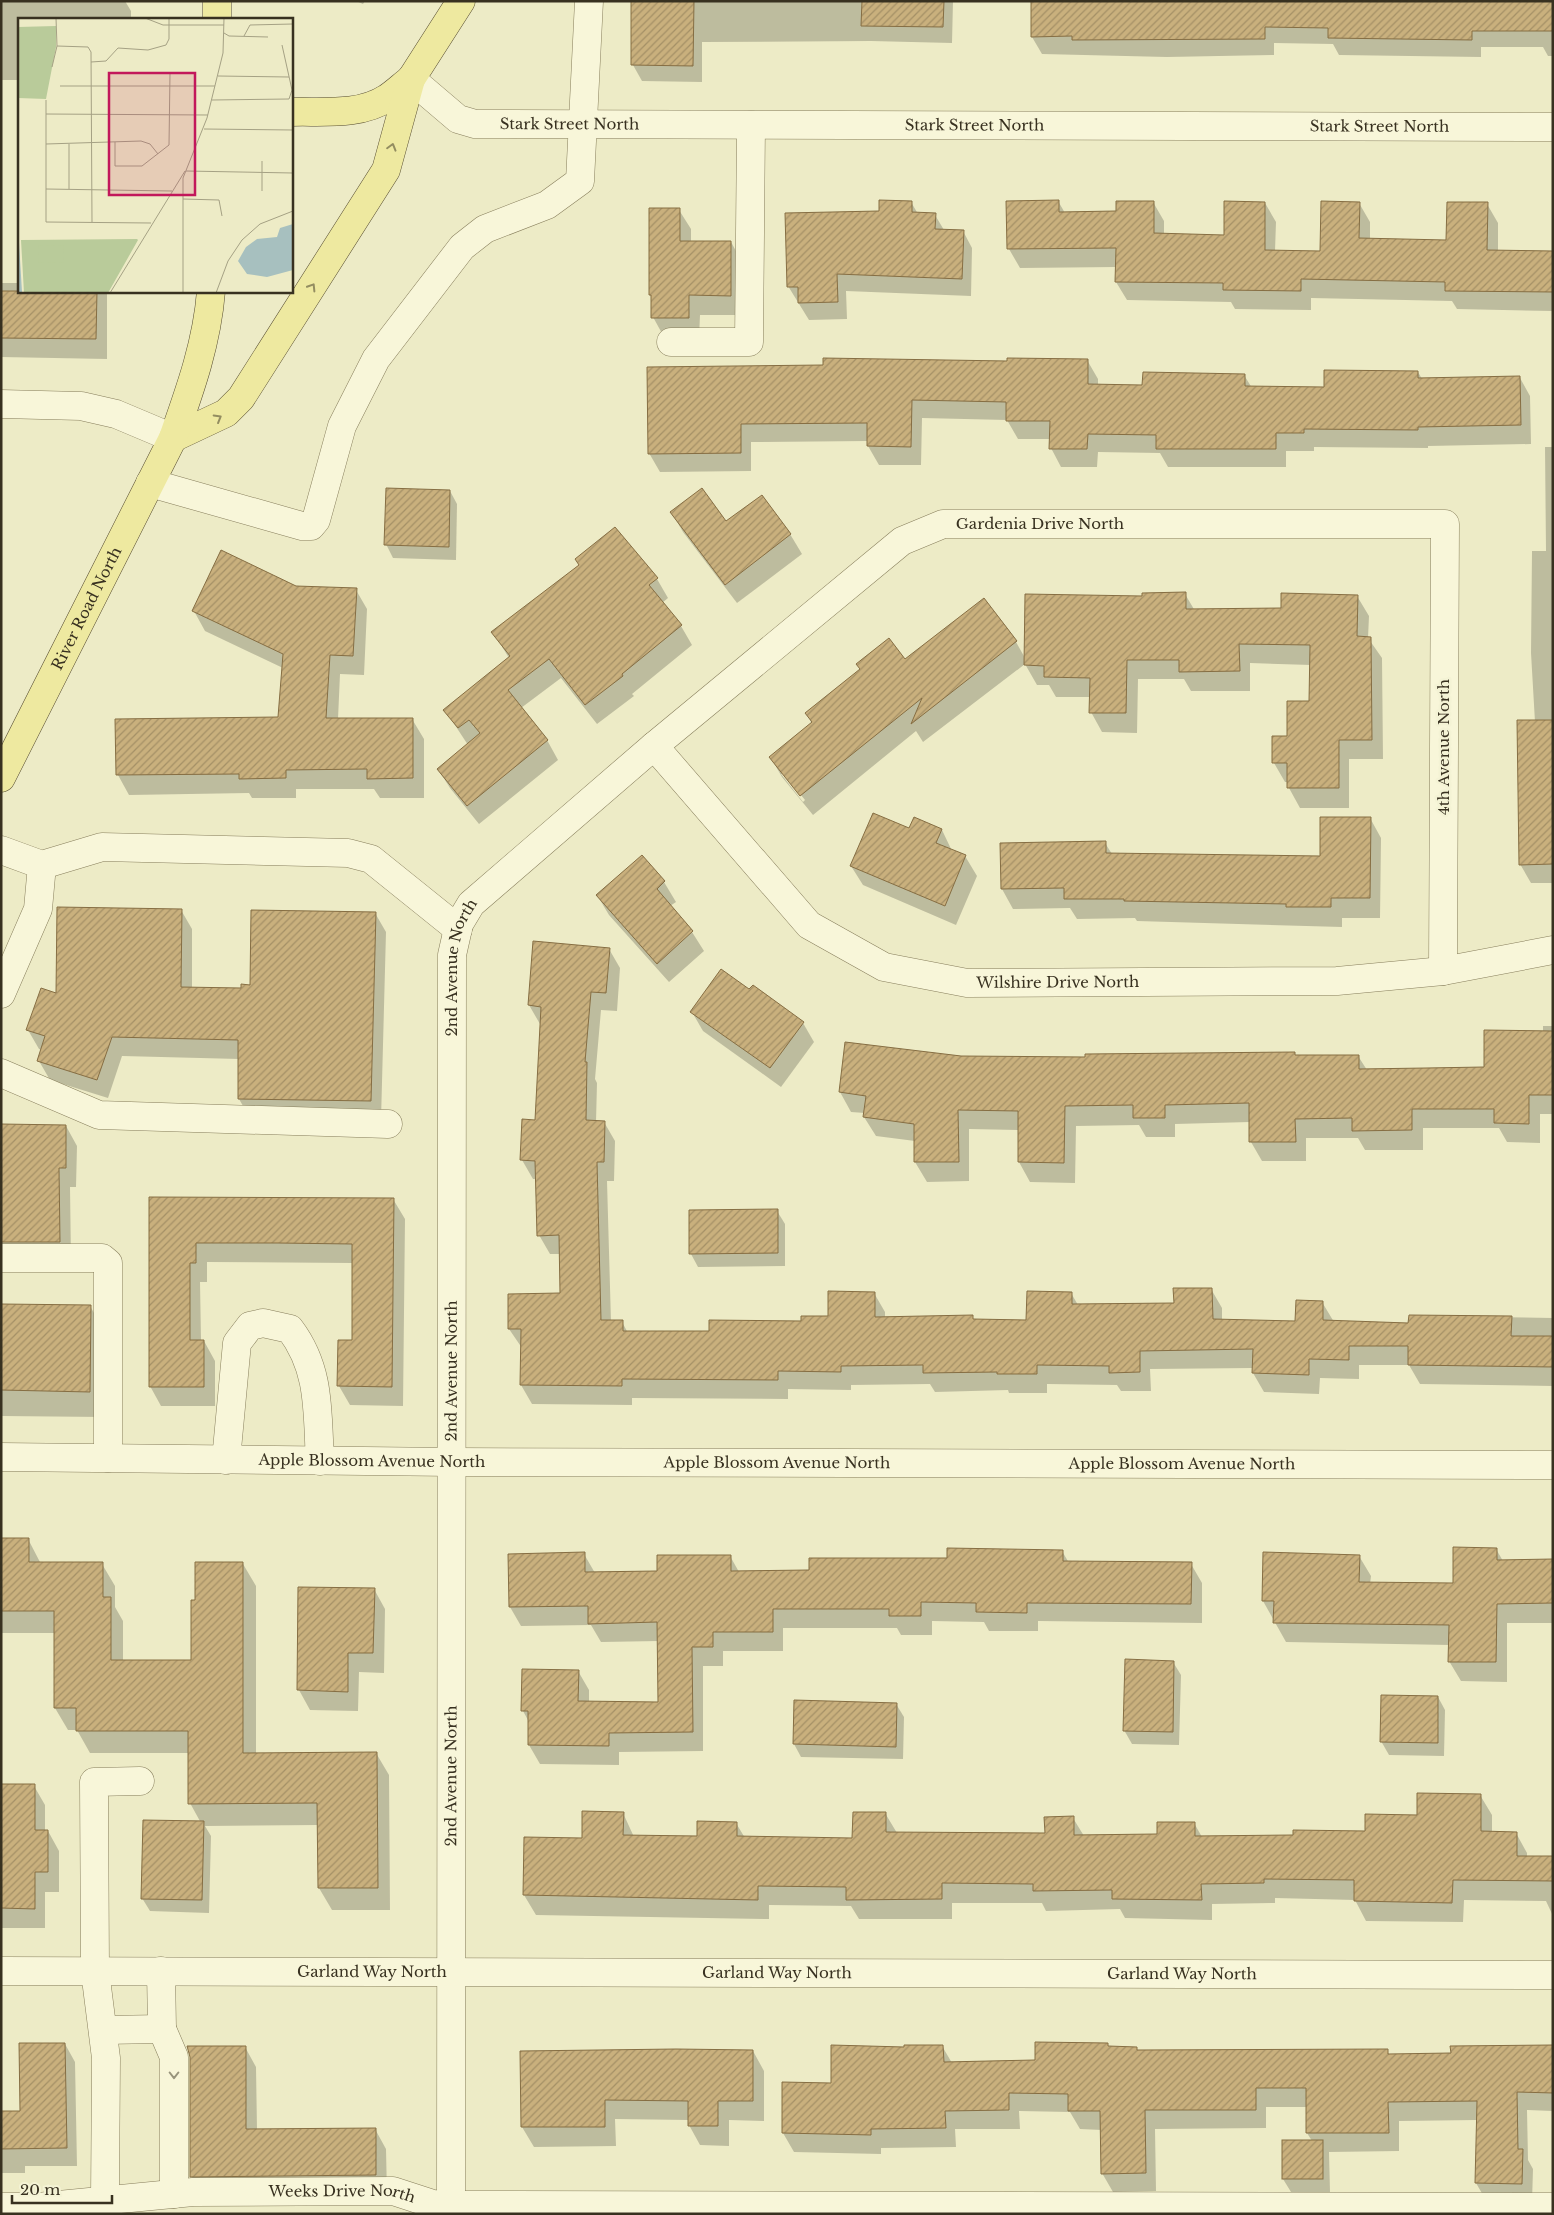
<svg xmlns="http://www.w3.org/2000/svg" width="1554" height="2215" font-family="'Libre Baskerville',serif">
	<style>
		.shadow { fill: #0003; fill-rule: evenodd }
		.building { fill: url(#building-hatch); stroke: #866e43 }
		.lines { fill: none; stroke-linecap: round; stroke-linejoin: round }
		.minor-casing { stroke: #877e5c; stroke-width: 29 }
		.major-casing { stroke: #554b30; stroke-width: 29 }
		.minor { stroke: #f8f6d9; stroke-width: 28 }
		.major { stroke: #eee9a0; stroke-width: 28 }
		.oneway { stroke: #938d60 }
		.oneway2 { stroke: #98947c }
		.labels { text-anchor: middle; stroke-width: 5; stroke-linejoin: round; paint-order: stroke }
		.street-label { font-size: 15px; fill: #383120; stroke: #f4f3d5 }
		.inset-road { fill: none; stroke: #a5a184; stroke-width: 1 }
		.view { fill: #c2185b; fill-opacity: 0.15; stroke: #c2185b; stroke-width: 2.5 }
		.inset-edge { fill: none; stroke: #383120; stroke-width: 2.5 }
	</style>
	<defs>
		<pattern id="building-hatch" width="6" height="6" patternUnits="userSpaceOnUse" patternTransform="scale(1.25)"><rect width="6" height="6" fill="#c9b07d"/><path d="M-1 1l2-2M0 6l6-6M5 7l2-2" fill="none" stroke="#a49066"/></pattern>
	</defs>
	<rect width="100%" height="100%" fill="#edebc6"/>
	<g class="shadow">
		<path d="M1,1H125L131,11V19H19V80H1Z"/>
		<path d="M356,1H365L363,4Z"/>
		<path d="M633,1H953L952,43L871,41L702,42V82L642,81L633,65Z"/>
		<path d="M1553,1V56H1548L1543,47H1481V57L1339,55L1333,44L1274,43V55L1167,57L1042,54L1032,37Z"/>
		<path d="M1058,201L1065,213L1117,212L1153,202L1164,221V235L1225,236L1265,203L1276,222L1275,251L1321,252L1359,203L1370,222V240L1447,242L1487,204L1498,223V252H1553V311L1457,309L1452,301L1311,298V310L1235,309L1231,302L1127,300L1116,282V267L1020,268L1009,249Z"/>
		<path d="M911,202L918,214L935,215L944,230L963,231L972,248L971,296L846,291L847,319L809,320L788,286L880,213Z"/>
		<path d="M679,210L691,229V242H731L742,262V315H700L699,338L664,337L653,317V300L650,295Z"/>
		<path d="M1,283H19V291H107V359L1,357Z"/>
		<path d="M1087,360L1098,379V386H1144L1244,375L1252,388H1325L1418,372L1422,379L1520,378L1530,396L1531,444L1428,446V448L1314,447V451H1286V467H1168L1160,453L1098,452L1097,467H1061L1051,448V439H1018L1007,420L922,418L921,465H879L868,446V441L751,442V471L660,472L649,453L648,369Z"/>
		<path d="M1545,447H1553V883H1531L1520,864L1535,722L1531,653L1532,551H1546Z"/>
		<path d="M450,491L457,504L456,560L393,558L386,544Z"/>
		<path d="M672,513L790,534L802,554L737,603L683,532Z"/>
		<path d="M657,579L668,598L662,603L681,626L692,645L632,694L634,696L597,724L561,678L521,708L547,740L558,760L479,824L450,788L438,769L468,745L445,710L509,658L493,632Z"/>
		<path d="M296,588L356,590L367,609L364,675L340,674L338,719H412L424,739V798H380L374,789H296V798H252L249,793L129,795L118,775L280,718L283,668L205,631L194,611Z"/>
		<path d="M1185,594L1195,611L1282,610L1357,596L1369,616L1368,638L1382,658L1383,759H1349V808H1300L1289,788V782H1285L1274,763L1310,702L1311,665L1250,663V691H1191L1184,679H1138L1137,733L1102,732L1091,712V697H1056L1049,685H1037L1025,664L923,742L916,731L813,815L782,777L771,758L812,724L807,714L905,661L983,600L1016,642L1025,658L1143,598ZM781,774H784L805,800L803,802Z"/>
		<path d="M1370,818L1381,838L1380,918H1342V927L1137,921L1135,918L1077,919L1070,908L1013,909L1002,889L1001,844L1105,843L1112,854L1321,857Z"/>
		<path d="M910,830H942L952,851L965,856L977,876L956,925L863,885L851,866Z"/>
		<path d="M642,856L664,882L676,902L670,906L692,932L704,951L669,982L609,915L597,895Z"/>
		<path d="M181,910L192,929V988L242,989L375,913L386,932L381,1120L250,1118L239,1099V1059L122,1056L108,1098L50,1080L39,1061L42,1050L39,1049L28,1030L57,995Z"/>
		<path d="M535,943L609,949L620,968L617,1011L601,1010L595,1079L597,1083L596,1122H604L615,1141L614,1181H607L611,1322H622L628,1333H710L802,1322L829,1318L874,1293L885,1312V1318L972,1316L974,1321L1028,1322L1071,1293L1078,1305L1175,1304L1211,1289L1222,1308V1321L1296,1323L1322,1302L1334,1322L1410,1324V1316L1553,1318V1386L1420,1384L1409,1365H1359V1379L1320,1378L1319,1394L1264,1392L1253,1373V1368L1150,1369L1151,1391H1121L1117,1385L1047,1384V1393H1009L1008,1390L935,1392L930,1384L851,1385V1390L788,1389V1399L632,1398V1405L532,1404L521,1385L522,1348L509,1329L561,1294L560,1254H550L539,1235L537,1179H533L522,1160L537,1121L540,1024L529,1005Z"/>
		<path d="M749,991L803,1023L814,1042L781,1087L703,1031L692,1012Z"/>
		<path d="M1543,1026H1553V1114H1540V1143L1507,1142L1499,1128H1423V1150H1365L1358,1138H1306V1161H1262L1251,1142L1250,1122L1175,1124V1137H1146L1139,1125L1076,1126L1075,1183L1030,1182L1019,1162V1130L969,1129V1181L927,1182L915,1162V1141L876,1136L864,1117L865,1113L851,1112L840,1092L961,1057L1086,1058L1294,1053L1296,1057L1358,1056L1367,1070L1485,1068L1543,1032Z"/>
		<path d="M1,1125L66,1126L77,1146L76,1187H70L71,1262L1,1268Z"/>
		<path d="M150,1198L393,1199L405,1219L403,1406L350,1405L339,1386L353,1341V1263L207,1262V1282H200L201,1341H204L215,1361V1406H161L150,1386Z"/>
		<path d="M777,1211L785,1224V1266L698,1267L691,1254Z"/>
		<path d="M1,1305L90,1306L105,1332L104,1417L1,1416Z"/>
		<path d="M1,1539H28L41,1564H102L115,1586V1607L123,1621V1661H192L196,1601L243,1564L256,1586V1754L376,1753L389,1775L390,1910H332L319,1888V1825L205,1826L211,1836L209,1913L150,1911L142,1898L201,1823L190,1803L189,1753H90L77,1730H68L55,1708V1633H1Z"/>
		<path d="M1496,1549L1503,1561L1553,1560V1623H1507V1682L1461,1681L1449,1661L1450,1645L1286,1642L1263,1601L1359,1556L1371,1576L1370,1584L1454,1585Z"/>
		<path d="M1062,1551L1069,1563L1191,1564L1202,1583V1623L1038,1621V1631H989L984,1622L932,1621V1635H901L897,1628H783V1651H723V1666H703V1751L619,1752V1765L540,1764L529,1745V1722L523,1711V1671H578L589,1690V1702L659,1704V1641L601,1642L591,1625L521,1626L510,1607L584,1554L595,1573L658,1572L730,1556L739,1572L810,1571Z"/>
		<path d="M299,1588L374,1589L385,1609L384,1673L359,1672L358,1711L310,1710L299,1690Z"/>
		<path d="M1173,1662L1181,1675L1179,1745L1132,1744L1124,1730Z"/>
		<path d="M1438,1697L1445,1710L1444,1756L1389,1755L1381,1741Z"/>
		<path d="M896,1704L904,1717L903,1759L801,1757L794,1744Z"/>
		<path d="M1,1786H34L45,1805V1831H48L59,1851V1892H45V1928H1Z"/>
		<path d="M1480,1795L1492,1815V1833H1516L1527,1853V1857H1553V1916L1546,1901L1464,1900L1463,1922L1366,1921L1355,1900L1275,1898V1903L1212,1904V1920L1125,1918L1120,1909L1046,1911L1042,1903H952V1919H859L851,1906L769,1905V1919L536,1915L524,1895L583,1839L623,1813L634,1837L698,1838L736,1823L745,1838L853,1839L885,1813L897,1833L1046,1835L1073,1818L1084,1836L1159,1835L1194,1823L1202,1837L1294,1836L1366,1832Z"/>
		<path d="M65,2044L75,2062L77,2166H25V2173H1V2112H21Z"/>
		<path d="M1107,2044L1109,2047L1136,2048L1138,2051H1387L1390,2056L1452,2055L1553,2046V2111L1527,2110L1528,2160L1533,2169L1532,2202H1487L1476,2183L1477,2120L1399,2121V2151L1329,2152L1330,2192H1291L1283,2179L1312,2141L1307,2133V2107H1266V2128L1155,2129L1156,2191L1113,2192L1102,2173V2130L1080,2129L1070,2112L1019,2111L1020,2129H955L956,2147L881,2148V2154L794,2152L783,2133L784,2083L832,2084L905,2048L942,2046L952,2063L1036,2061Z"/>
		<path d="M245,2047L256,2067L257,2130L375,2129L386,2149L387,2195L202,2196L191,2176Z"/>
		<path d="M753,2051L764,2071V2121L729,2120V2146L700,2145L689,2125V2120L615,2119L616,2146L534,2147L522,2127V2052Z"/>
	</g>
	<g class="building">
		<path d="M631,1H694L693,66L631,65Z"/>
		<path d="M862,1H944L943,27L861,26Z"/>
		<path d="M1031,1H1553V31H1472V40L1328,38V28L1265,27V39L1072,40V36L1031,37Z"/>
		<path d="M879,200L912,201V212L936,213L935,229L964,230L962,279L837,274L838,302L798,303V287H787L785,213L879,211Z"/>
		<path d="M1059,200V212L1116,211V201H1154V233L1224,235V201L1265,202V250L1320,251L1321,201L1360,202L1359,238L1446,240L1447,202H1488L1487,250L1553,251V292L1445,291V282L1301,279V291L1223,290V283L1115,282L1116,248L1007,249L1006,201Z"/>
		<path d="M649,208H680V241H731V296L689,295V318H651V295H649Z"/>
		<path d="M1,291H97L96,339L1,338Z"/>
		<path d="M823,358L1007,361V358L1088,359V384L1142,385L1143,372L1245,374V386L1324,387V370L1418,371V378L1520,376L1521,425L1418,427V430L1304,429V433H1276V449H1156V435L1088,434L1087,449H1049L1050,421H1006V402L912,400L911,447L867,446V423L741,424V453L648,454L647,367L823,365Z"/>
		<path d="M386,488L450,490L449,547L384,545Z"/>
		<path d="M702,488L726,521L762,495L791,534L725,585L670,512Z"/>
		<path d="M615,527L658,578L649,585L682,625L622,674L623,676L585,705L549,659L508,690L548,740L467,806L437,769L480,733L469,720L458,728L443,710L510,656L491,632L579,565L575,559Z"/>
		<path d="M221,550L296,586L357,588L353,656L330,655L326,718H413V778L367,779V769L286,770V778L239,779V774L116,775L115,719L278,717L283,654L192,611Z"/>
		<path d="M1186,592V609L1281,608V593L1358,595L1357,636L1371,637L1372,740H1339V788H1287V763H1272V736H1287V701H1309L1310,645L1239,644L1240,671L1179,672V660H1127L1126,713H1089L1090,678L1044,677V666L1024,665L1025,594L1142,596V593Z"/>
		<path d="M984,598L1017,641L911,724L922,698L800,796L769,757L812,722L805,713L860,669L856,664L889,638L905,659Z"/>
		<path d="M1517,720H1553V864L1519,865Z"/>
		<path d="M873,813L909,828L914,817L942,829L936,843L966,855L945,906L850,866Z"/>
		<path d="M1320,817H1371L1370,898H1331V907H1286V904L1124,901V899H1064V888L1001,889L1000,843L1106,841V853L1320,856Z"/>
		<path d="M642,855L665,881L657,889L693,931L657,964L596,895Z"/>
		<path d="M57,907L182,909L181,987L241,988V984L250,985L251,910L376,912L371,1101L238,1099V1040L112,1037L97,1080L37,1061L45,1036L26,1030L41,988L56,993Z"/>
		<path d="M533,941L610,948L606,993L591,992L585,1062H587L586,1120L605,1121L604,1162H597L601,1320H623V1331H709V1320L801,1321V1316H828V1291L875,1292V1317L973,1315V1319L1026,1320L1027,1291L1072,1292V1304L1174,1303L1173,1288H1212L1213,1319L1295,1321L1296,1300L1323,1301V1320L1408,1323L1409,1315L1512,1316L1511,1336H1553V1367L1408,1365V1346H1349V1360L1309,1359V1375L1252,1373L1253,1349L1140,1351V1372L1109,1373V1366L1037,1365V1374H997V1372L923,1373V1365L841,1366V1372L778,1371V1380L622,1379V1386L520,1385L521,1329H508V1294L560,1293L559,1235L537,1236L535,1161L520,1160L522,1119L535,1120L541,1007L528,1005Z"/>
		<path d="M721,969L749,989L753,985L804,1022L770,1068L690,1012Z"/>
		<path d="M1484,1030L1553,1031V1095H1529V1124L1494,1123V1109H1412V1130L1352,1131V1118L1295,1119L1296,1142H1249V1103L1165,1105V1118H1133V1105L1065,1106L1064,1163L1018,1162V1111L958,1110L959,1162H914V1124L863,1117L866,1096L839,1092L845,1042L961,1056L1085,1057V1054L1295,1052V1055H1359V1069L1426,1068L1484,1067Z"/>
		<path d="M1,1124L66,1125V1168H59L60,1242H1Z"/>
		<path d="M149,1197L394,1198L392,1387L337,1386L338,1340H352V1244L278,1243H196V1263H190V1340H204V1387H149Z"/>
		<path d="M778,1209V1253L689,1254V1210Z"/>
		<path d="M1,1304L91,1305L90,1392L1,1390Z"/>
		<path d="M1,1538H29V1562H103V1597H111V1660H191V1600H195V1562H243V1753L377,1752L378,1888H318L317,1803L188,1804V1731H76V1708H54V1611H1Z"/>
		<path d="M1453,1547L1497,1548V1560L1553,1559V1603L1497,1604L1496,1662H1448L1449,1625L1273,1623L1274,1601H1262L1263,1552L1360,1555L1359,1582L1453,1583Z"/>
		<path d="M947,1548L1063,1550V1561L1192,1562L1191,1604L1027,1603V1613L976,1612V1603L921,1602V1616H889V1609H773V1632H713V1647H692L693,1732L609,1733V1746L528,1745V1711H521L522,1669L579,1670L578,1701L658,1702L657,1622L588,1624V1606L509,1607L508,1554L585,1552V1572L657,1571V1555H731V1571L809,1570V1558H947Z"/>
		<path d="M298,1587L375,1588L373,1653H348V1692L297,1690Z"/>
		<path d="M1125,1659L1174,1661L1173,1732L1123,1731Z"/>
		<path d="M1381,1695L1438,1696V1743L1380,1742Z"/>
		<path d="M794,1700L897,1703L896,1747L793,1744Z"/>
		<path d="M1,1784H35V1830H48V1872H35V1909L1,1908Z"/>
		<path d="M1417,1793L1481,1794V1831L1517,1832V1856H1553V1881L1453,1880L1452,1903L1354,1901V1880L1264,1879V1883L1201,1884L1202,1900L1112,1899V1890L1033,1891V1884L942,1883V1899L846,1900V1887L758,1886V1900L523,1895L524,1837L582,1838V1811L624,1812L623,1835L697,1836V1821L737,1822V1836L852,1838L853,1812H886V1832L1045,1833L1044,1817L1074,1816V1835L1157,1834V1822H1195V1836L1293,1835V1830L1365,1831V1814L1417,1815Z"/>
		<path d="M143,1820L204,1821L202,1900L141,1899Z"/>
		<path d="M1035,2042L1108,2043V2046L1137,2047V2050L1388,2049V2054L1451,2053L1450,2046L1553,2045V2093L1517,2092L1518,2149H1523L1522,2184L1475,2183L1477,2101L1388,2102L1389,2133H1306V2088H1256V2110H1145L1146,2173L1101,2174L1100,2111H1068V2094L1009,2093V2110L945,2111L946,2128L871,2129V2135L782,2133V2082L831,2083V2045L904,2047V2045H943L944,2062L1035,2060Z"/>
		<path d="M19,2043H65L67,2148L1,2149V2111H20Z"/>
		<path d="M187,2046H246V2129L376,2128V2175L190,2177V2057Z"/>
		<path d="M676,2049L753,2050V2101H718V2126H688V2101L605,2100V2127H521L520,2051Z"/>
		<rect x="1282" y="2140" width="41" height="39"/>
	</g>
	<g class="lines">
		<g class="minor-casing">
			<g id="minor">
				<path id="s1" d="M411,79L458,119L475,124L1553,127"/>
				<path d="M671,342H749L751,125"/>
				<path d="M1,404L81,406L116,414L173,438"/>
				<path d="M150,483L302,526H311L316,520L342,426L376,359L462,247L485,229L547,205L580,181L589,1"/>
				<path id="s2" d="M654,746L809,925L884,967L967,983L1337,981L1443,971L1553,950"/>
				<path d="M1,850L42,865L102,847L348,853L371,859L458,929"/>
				<path d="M1,994L38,909L42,865"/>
				<path d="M1,1073L99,1115L388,1124"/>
				<path d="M1,1258H102L108,1263V1458"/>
				<path id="s3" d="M1,1457L453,1462L1553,1465"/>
				<path d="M226,1460L237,1343L250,1326L263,1323L290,1329C321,1370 317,1412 320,1461"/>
				<path id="s4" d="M1,1971L1553,1975"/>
				<path d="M162,2029L174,2057V2194"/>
				<path d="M103,2030L162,2029L161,1971"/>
				<path d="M105,2200L106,2058L95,1971L94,1782L140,1781"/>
				<path id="s5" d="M451,2205L452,955L459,924L471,904L654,746L902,541L943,524H1445L1443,971"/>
				<path id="s6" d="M1,2207H38L193,2192L393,2191L433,2204L451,2205L1553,2207"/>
			</g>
		</g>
		<g class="major-casing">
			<g id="major">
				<path d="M217,1V19"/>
				<path d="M291,112C322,111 360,116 387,98C395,93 403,85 411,79"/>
				<path d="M173,438L226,413L241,398L386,170L411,79L461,1"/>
				<path id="s7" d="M1,778L173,438C190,390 207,343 211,291"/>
			</g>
		</g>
		<use href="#minor" class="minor"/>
		<use href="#major" class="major"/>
	</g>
	<defs><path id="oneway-chevron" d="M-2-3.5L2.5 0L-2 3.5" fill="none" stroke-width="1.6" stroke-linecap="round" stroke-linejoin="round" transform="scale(1.25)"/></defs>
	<g class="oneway">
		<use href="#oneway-chevron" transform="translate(392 147) rotate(-74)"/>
		<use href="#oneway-chevron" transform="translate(312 287) rotate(-58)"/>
		<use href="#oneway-chevron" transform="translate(218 418) rotate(-30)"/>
	</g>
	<use class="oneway2" href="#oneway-chevron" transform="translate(174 2075) rotate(90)"/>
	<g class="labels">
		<g class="street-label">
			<text dy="5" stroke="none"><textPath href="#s1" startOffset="174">Stark Street North</textPath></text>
			<text dy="5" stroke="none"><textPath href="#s1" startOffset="579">Stark Street North</textPath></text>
			<text dy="5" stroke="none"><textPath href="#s1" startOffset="984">Stark Street North</textPath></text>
			<text dy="5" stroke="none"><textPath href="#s5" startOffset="2010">Gardenia Drive North</textPath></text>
			<text dy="5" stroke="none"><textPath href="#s7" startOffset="190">River Road North</textPath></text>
			<text transform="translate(1444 747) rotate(-90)" y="5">4th Avenue North</text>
			<text dy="5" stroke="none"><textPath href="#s5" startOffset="1239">2nd Avenue North</textPath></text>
			<text dy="5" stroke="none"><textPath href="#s2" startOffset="498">Wilshire Drive North</textPath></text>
			<text dy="5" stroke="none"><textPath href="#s5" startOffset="834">2nd Avenue North</textPath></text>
			<text dy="5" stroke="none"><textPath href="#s3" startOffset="371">Apple Blossom Avenue North</textPath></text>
			<text dy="5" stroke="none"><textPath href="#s3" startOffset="776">Apple Blossom Avenue North</textPath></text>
			<text dy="5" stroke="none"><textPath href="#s3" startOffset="1181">Apple Blossom Avenue North</textPath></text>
			<text dy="5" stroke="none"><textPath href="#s5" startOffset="429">2nd Avenue North</textPath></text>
			<text dy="5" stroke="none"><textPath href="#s4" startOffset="371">Garland Way North</textPath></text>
			<text dy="5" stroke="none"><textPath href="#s4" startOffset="776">Garland Way North</textPath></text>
			<text dy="5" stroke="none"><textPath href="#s4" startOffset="1181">Garland Way North</textPath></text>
			<text dy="5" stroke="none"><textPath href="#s6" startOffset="342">Weeks Drive North</textPath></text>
		</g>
	</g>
	<g transform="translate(18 18)">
		<rect width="275" height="275" fill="#edebc6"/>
		<path d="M38,8V29L28,81L0,80V9ZM3,222L119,221L120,222L90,275H6Z" fill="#b9cb9a"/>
		<path d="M54,226H79V243H54ZM45,227L46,244L21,245L20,228Z" fill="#b9cb9a"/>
		<path d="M275,206V252L249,259L229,256L220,243L228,229L239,221L259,219L262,210ZM0,208L4,274V275H0Z" fill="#a7c0bf"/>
		<path class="inset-road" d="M127,0L145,7H206M206,15L211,18L250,19M226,18L232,7L275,6M39,28L70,29L73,34L74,204M73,44L88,43L100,30L130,32L148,27L151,21V0M34,49L39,28L38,0M200,58L271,59M42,68H197M28,82V204L133,205M194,82L271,81L274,72L264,27M28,96L190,97M186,111L275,112M97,124V148H124L151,127L152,55M28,126L123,123L132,126L140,136M51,126V171M168,153L275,155M28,171L154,173M244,173V143M165,181L201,182L204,198M92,275L167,153M165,275V160L189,100L205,35L206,0M198,275L210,243L224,222L242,206L275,193"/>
		<path class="view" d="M91,55H177V177H91Z"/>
		<rect width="275" height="275" class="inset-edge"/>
	</g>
	<rect width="1554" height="2215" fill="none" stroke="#383120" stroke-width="5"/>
	<path d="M12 2195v8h100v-8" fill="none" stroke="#383120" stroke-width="2.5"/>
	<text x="20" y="2195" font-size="15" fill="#383120" stroke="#f4f3d5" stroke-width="4" paint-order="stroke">20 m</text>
</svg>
